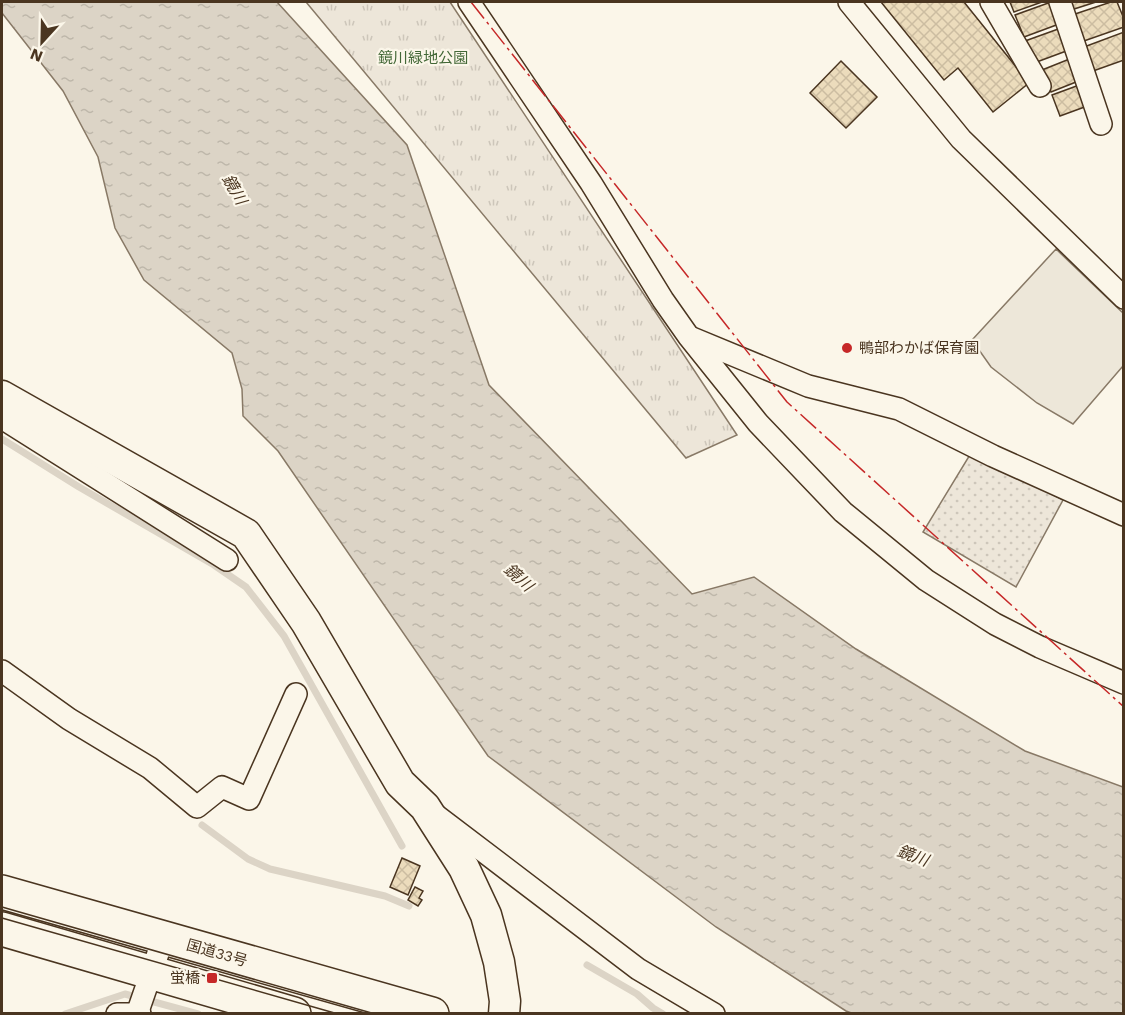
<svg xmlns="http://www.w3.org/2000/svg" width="1125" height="1015" font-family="'Work Sans','Noto Sans JP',sans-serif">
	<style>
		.grass { fill: url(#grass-tufts); stroke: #887966; stroke-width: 1.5 }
		.garden { fill: url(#garden-dots); stroke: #887966; stroke-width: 1.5 }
		.parking { fill: #ede7d9; stroke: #887966; stroke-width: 1.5 }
		.water { fill: url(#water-ripples); stroke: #887966; stroke-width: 1.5 }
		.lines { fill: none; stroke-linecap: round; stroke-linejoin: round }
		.stream { stroke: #dcd4c6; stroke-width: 7 }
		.building { fill: url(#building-cross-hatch); stroke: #4a3520; stroke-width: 1.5 }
		.street-casing { stroke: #4a3520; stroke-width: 24 }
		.secondary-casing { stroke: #4a3520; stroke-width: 33 }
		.highway-casing { stroke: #4a3520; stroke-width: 36 }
		.street { stroke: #fbf6e9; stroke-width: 21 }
		.secondary { stroke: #fbf6e9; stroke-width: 30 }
		.highway { stroke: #fbf6e9; stroke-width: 33 }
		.tram { stroke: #4a3520; stroke-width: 1.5 }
		.power { stroke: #c62828; stroke-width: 1.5; stroke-dasharray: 21 4.5 3 4.5; stroke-linecap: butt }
		.poi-dot { fill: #c62828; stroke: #fbf6e9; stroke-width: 2 }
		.labels { text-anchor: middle; stroke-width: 4.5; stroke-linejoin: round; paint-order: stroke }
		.park-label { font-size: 15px; fill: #436837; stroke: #fbf6e9 }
		.poi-label { font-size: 15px; fill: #4a3520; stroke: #fbf6e9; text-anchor: start }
		.street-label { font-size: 15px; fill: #4a3520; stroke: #fbf6e9 }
		.water-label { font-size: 16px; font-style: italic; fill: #4a3520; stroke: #fbf6e9 }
	</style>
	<defs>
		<pattern id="grass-tufts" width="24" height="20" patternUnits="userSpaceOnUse" patternTransform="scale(1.5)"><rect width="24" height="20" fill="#ede6d9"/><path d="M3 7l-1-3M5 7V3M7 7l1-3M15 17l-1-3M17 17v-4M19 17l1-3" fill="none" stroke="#cdc6ba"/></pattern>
		<pattern id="garden-dots" width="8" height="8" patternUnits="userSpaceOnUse" patternTransform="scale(1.5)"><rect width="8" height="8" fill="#ede6d9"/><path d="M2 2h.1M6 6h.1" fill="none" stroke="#cdc6ba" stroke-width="1.8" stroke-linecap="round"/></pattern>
		<pattern id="water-ripples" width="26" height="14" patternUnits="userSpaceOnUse" patternTransform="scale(1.5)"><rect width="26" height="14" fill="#dcd4c6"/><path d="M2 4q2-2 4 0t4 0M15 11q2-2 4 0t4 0" fill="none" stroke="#beb7aa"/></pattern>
		<pattern id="building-cross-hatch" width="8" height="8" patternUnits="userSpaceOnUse" patternTransform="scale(1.5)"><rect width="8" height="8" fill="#ecdcbc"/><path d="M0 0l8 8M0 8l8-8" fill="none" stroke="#ccbda1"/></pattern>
	</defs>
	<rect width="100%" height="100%" fill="#fbf6e9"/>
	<path class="grass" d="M306,2H450L737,435L686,458Z"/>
	<path class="garden" d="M971,453L1063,500L1016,587L923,532Z"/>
	<path class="parking" d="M1056,249L1123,313V366L1073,424L1037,403L991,367L972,340Z"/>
	<path class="water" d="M2,2H277L407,145L489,385L692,594L754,577L856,649L1025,751L1123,787V1013L854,1014L846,1011L716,927L488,756L278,451L243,416L242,389L232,353L144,280L115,228L98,157L63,91L2,13Z"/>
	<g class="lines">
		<g class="stream">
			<path d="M2,439L79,487L214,565L246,587L284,636L402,846"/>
			<path d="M202,825L248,859L270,869L385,896L409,906"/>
			<path d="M587,965L637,994L653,1008L663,1014"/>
			<path d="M65,1014L125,994L198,1014"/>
		</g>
	</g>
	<g class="building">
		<path d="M881,2H964L1029,83L993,112L958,68L944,80Z"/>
		<path d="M1010,2H1042L1014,12Z"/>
		<path d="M1051,2L1059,24L1024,37L1015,15Z"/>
		<path d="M1068,2H1096L1071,10Z"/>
		<path d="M1111,2H1117L1124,19V27L1081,42L1072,15Z"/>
		<path d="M1061,28L1069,50L1034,63L1025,41Z"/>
		<path d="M1124,32V60L1093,71L1084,47Z"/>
		<path d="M1072,58L1081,80L1051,92L1042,70Z"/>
		<path d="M841,61L877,97L846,128L810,93Z"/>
		<path d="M1082,84L1090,105L1060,116L1052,95Z"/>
		<path d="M402,858L420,866L408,895L390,887Z"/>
		<path d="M415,887L423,891L419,898L422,900L418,906L408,900Z"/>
	</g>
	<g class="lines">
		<g class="street-casing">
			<g id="street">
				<path d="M469,2L591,183L663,300L689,337L758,423L843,512L926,580L995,624L1040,647L1124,683"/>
				<path d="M849,2L961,139L1124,298"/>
				<path d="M991,2L1040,86"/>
				<path d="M1060,2L1101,124"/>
				<path d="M692,338L808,386L899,409L993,456L1124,515"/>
				<path d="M2,418L227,560"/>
				<path d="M2,671L69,719L150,768L197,807L222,787L249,799L296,694"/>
				<path d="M437,816L638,969L714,1014"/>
				<path d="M117,1014H140"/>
				<path d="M137,1014L163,939"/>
			</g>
		</g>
		<g class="secondary-casing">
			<path id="secondary" d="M2,396L246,534L306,622L400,783L425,807L464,868L486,915L499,962L505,1001L504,1014"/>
		</g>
		<g class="highway-casing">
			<g id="highway">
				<path d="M2,892L432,1014"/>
				<path d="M2,929L294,1014"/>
			</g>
		</g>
		<use href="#street" class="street"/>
		<use href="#secondary" class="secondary"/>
		<use href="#highway" class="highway"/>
		<g class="tram">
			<path d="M2,907L375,1014"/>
			<path d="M2,918L338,1014"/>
		</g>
		<path class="power" d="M471,2L787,402L1124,707"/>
	</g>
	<g class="poi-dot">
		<circle cx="847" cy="348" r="6"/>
		<rect x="206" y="972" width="12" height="12" rx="3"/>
	</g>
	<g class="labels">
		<g class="park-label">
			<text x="423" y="63">鏡川緑地公園</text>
		</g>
		<g class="poi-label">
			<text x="859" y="353">鴨部わかば保育園</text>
			<text x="200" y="983" text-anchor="end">蛍橋</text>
		</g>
		<g class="street-label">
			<text transform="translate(217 953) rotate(16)" y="5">国道33号</text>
		</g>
		<g class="water-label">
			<text transform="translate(235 189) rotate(60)" y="6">鏡川</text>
			<text transform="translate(519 577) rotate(42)" y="6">鏡川</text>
			<text transform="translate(913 855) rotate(20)" y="6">鏡川</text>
		</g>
	</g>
	<rect width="1125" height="1015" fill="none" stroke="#4a3520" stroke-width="6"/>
	<g transform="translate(42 42) rotate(202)" stroke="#fbf6e9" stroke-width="4.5" paint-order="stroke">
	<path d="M0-4.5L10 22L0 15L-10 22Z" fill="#4a3520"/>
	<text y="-9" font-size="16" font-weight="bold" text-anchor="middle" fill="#4a3520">N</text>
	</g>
</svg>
